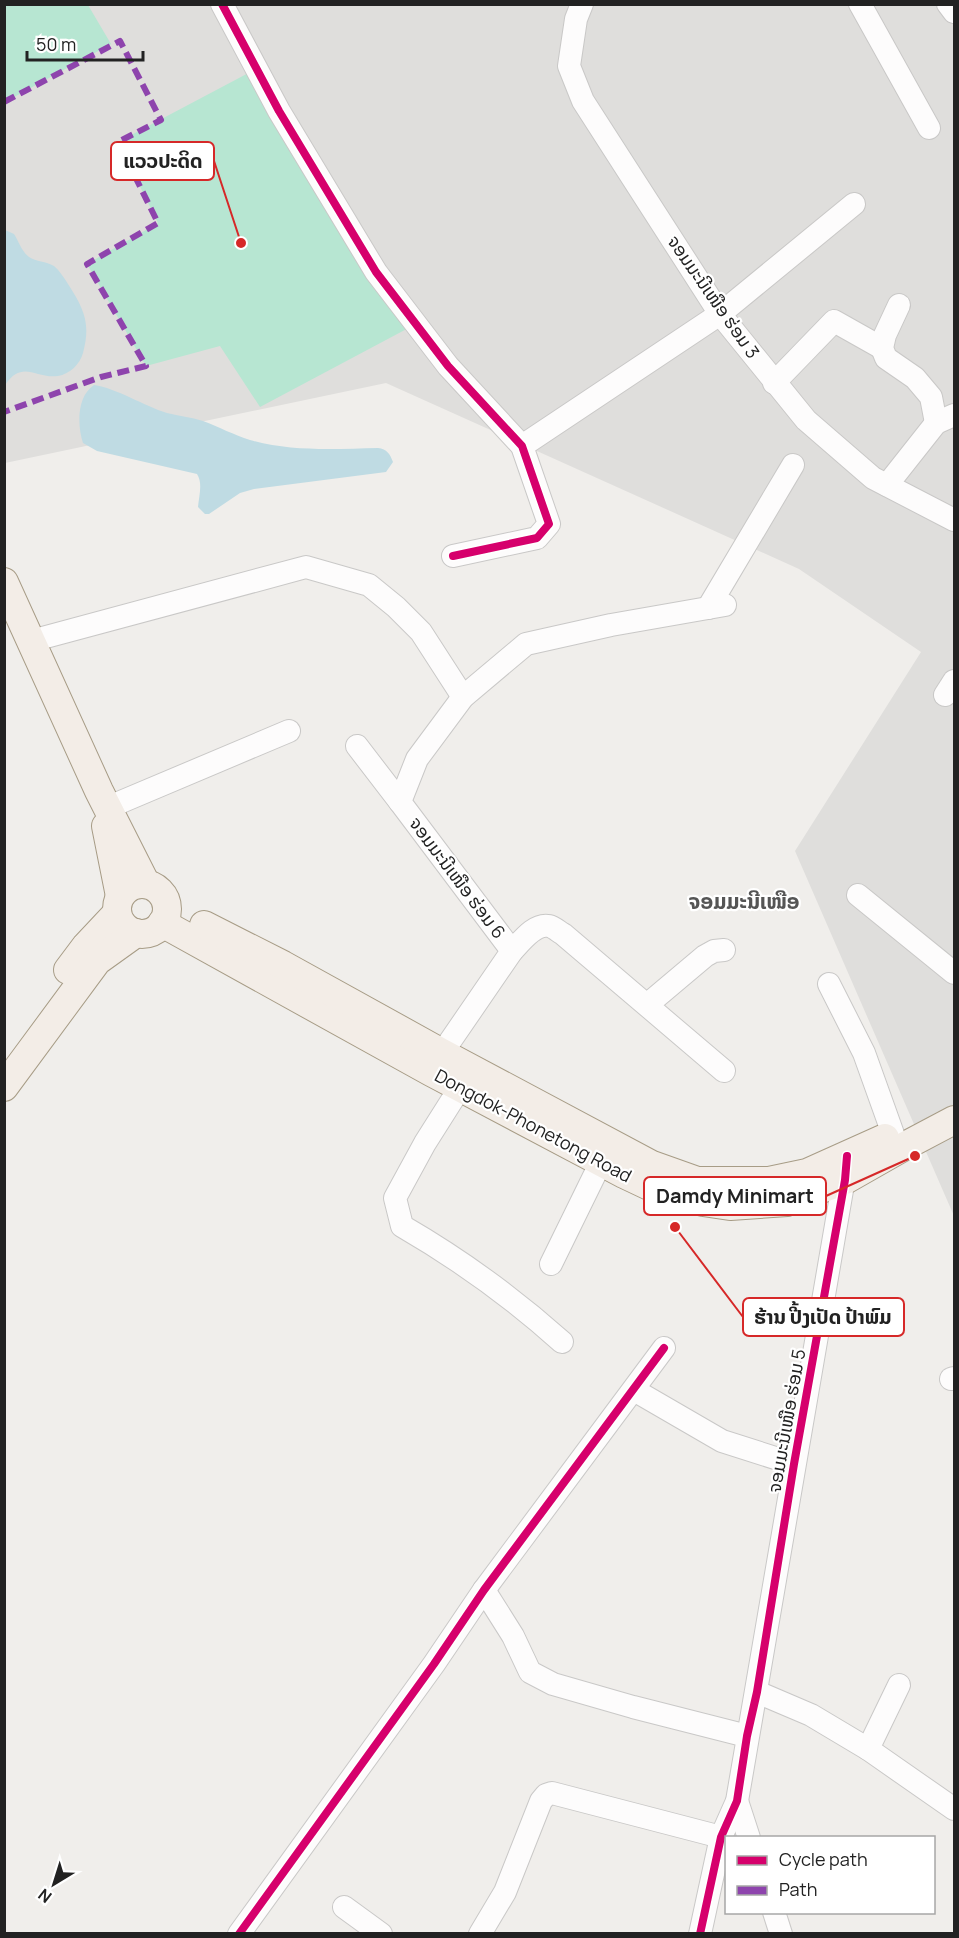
<svg xmlns="http://www.w3.org/2000/svg" width="959" height="1938" font-family="Manrope,'Noto Sans Lao',sans-serif">
	<style>
		.residential { fill: #dfdedc }
		.pitch { fill: #b7e6d2 }
		.water { fill: #bfdbe3 }
		.lines { fill: none; stroke-linecap: round; stroke-linejoin: round }
		.minor-casing { stroke: #c9c8c7; stroke-width: 24 }
		.major-casing { stroke: #a79c86; stroke-width: 30 }
		.minor { stroke: #fdfcfc; stroke-width: 22 }
		.major { stroke: #f3ede7; stroke-width: 28 }
		.quiet { stroke: #8e44ad; stroke-width: 6; stroke-dasharray: 12 6; stroke-linecap: butt }
		.cycleway-casing { stroke: #fff; stroke-width: 11 }
		.cycleway { stroke: #d6006c; stroke-width: 8 }
		.labels { text-anchor: middle; stroke-width: 4.5; stroke-linejoin: round; paint-order: stroke }
		.street-label { font-size: 18px; fill: #222; stroke: #fff }
		.quarter-label { font-size: 21px; font-weight: bold; fill: #555; stroke: #fff }
		.leader { fill: none; stroke: #d62828; stroke-width: 2 }
		.callout-dot { fill: #d62828; stroke: #fff; stroke-width: 2 }
		.callout { fill: #fff; stroke: #d62828; stroke-width: 2 }
		.callout-label { font-size: 20px; text-anchor: middle; font-weight: bold; fill: #222 }
	</style>
	<rect width="100%" height="100%" fill="#f0eeeb"/>
	<path class="residential" d="M5,5H954V1216L795,851L921,652L799,569L386,383L5,463Z"/>
	<g class="pitch">
		<path d="M5,4L88,5L111,44L5,102Z"/>
		<path d="M256,69L416,324L260,407L220,346L146,366L87,264L158,223L118,142Z"/>
	</g>
	<g class="water">
		<path d="M5,230L14,234C18,240 22,252 29,257C36,262 46,261 54,266C60,271 64,278 68,284C84,309 91,323 83,353C80,364 70,374 58,376C35,379 23,359 5,385Z"/>
		<path d="M94,385C116,388 144,406 167,413C179,416 191,417 203,421C219,427 234,435 250,440C291,452 336,449 378,448C387,449 390,454 393,462L386,472L254,489L240,493L209,514H205L198,507C199,496 203,483 197,474L97,451L83,443C77,425 77,396 94,385Z"/>
	</g>
	<g class="lines">
		<g class="minor-casing">
			<g id="minor">
				<path d="M222,4L279,111L376,272L448,366L522,446L549,524L537,538L453,556"/>
				<path d="M582,4L576,19L569,66L583,101L720,314L806,420L873,478L954,520"/>
				<path d="M860,4L929,128"/>
				<path d="M948,4L954,12"/>
				<path d="M899,305L885,335L882,348L886,358L915,378L931,397L936,423"/>
				<path d="M774,383L834,321L882,348"/>
				<path d="M522,446L720,314L854,204"/>
				<path d="M887,485L936,423L954,415"/>
				<path d="M708,608L793,465"/>
				<path d="M31,641L306,567L369,585L396,607L421,632L463,697"/>
				<path d="M945,695L954,681"/>
				<path d="M357,746L400,802"/>
				<path d="M109,807L289,731"/>
				<path d="M858,895L954,973"/>
				<path d="M512,951C521,942 534,923 549,926C554,927 559,932 563,934L724,1071"/>
				<path d="M829,984L864,1053L893,1134"/>
				<path d="M648,1004L705,956L714,951L724,950"/>
				<path d="M442,1053L512,951L400,802L417,759L463,697L526,644L611,625L725,605"/>
				<path d="M468,1075L425,1143L395,1198L402,1226C459,1259 514,1299 562,1342"/>
				<path d="M551,1264L601,1162"/>
				<path d="M951,1379L954,1378"/>
				<path d="M634,1390L722,1441L794,1464"/>
				<path d="M484,1590L513,1636L530,1672L553,1684L633,1707L747,1736"/>
				<path d="M757,1692L811,1715L868,1749L954,1809"/>
				<path d="M868,1749L899,1685"/>
				<path d="M737,1801L749,1838"/>
				<path d="M344,1907L381,1934"/>
				<path d="M774,1912L781,1934"/>
				<path d="M239,1934L434,1664L484,1590L664,1348"/>
				<path d="M480,1934L505,1892L541,1801L546,1795L552,1793L721,1837"/>
				<path d="M700,1934L721,1837L737,1801L846,1167"/>
			</g>
		</g>
		<g class="major-casing">
			<g id="major">
				<path d="M4,582L99,791L146,884"/>
				<path d="M106,826L120,896"/>
				<circle cx="142" cy="909" r="25"/>
				<path d="M162,923L431,1072L624,1174L662,1192L703,1202L730,1206L787,1202L845,1180L903,1147L954,1120"/>
				<path d="M204,925L283,965L442,1053L652,1165L697,1181H769L807,1173L885,1138"/>
				<path d="M68,970L86,946L117,913"/>
				<path d="M4,1087L97,961L136,933"/>
			</g>
		</g>
		<use href="#minor" class="minor"/>
		<use href="#major" class="major"/>
		<path class="quiet" d="M4,102L120,41L161,120L118,142L158,223L87,264L146,366L101,377L4,412"/>
		<g class="cycleway-casing">
			<g id="cycleway">
				<path d="M222,4L279,111L376,272L448,366L522,446L549,524L537,538L453,556"/>
				<path d="M239,1934L434,1664L484,1590L664,1348"/>
				<path d="M700,1934L721,1837L737,1801L747,1736L757,1692L794,1464L845,1180L847,1156"/>
			</g>
		</g>
		<use href="#cycleway" class="cycleway"/>
	</g>
	<g class="labels">
		<g class="street-label">
			<text transform="translate(713 297) rotate(55)" y="6">ຈອມມະນີເໜືອ ຮ່ອມ 3</text>
			<text transform="translate(457 878) rotate(53)" y="6">ຈອມມະນີເໜືອ ຮ່ອມ 6</text>
			<text transform="translate(533 1126) rotate(28)" y="6">Dongdok-Phonetong Road</text>
			<text transform="translate(787 1421) rotate(-80)" y="6">ຈອມມະນີເໜືອ ຮ່ອມ 5</text>
		</g>
		<g class="quarter-label">
			<text x="744" y="909">ຈອມມະນີເໜືອ</text>
		</g>
	</g>
	<path class="leader" d="M241 243L214 161M915 1156L826 1196M675 1227L743 1317"/>
	<g class="callout-dot">
		<circle cx="241" cy="243" r="6"/>
		<circle cx="915" cy="1156" r="6"/>
		<circle cx="675" cy="1227" r="6"/>
	</g>
	<g class="callout">
		<rect x="111" y="142" width="103" height="38" rx="6"/>
		<rect x="644" y="1177" width="182" height="38" rx="6"/>
		<rect x="743" y="1298" width="161" height="38" rx="6"/>
	</g>
	<g class="callout-label">
		<text x="163" y="168">ແວວປະດິດ</text>
		<text x="735" y="1203">Damdy Minimart</text>
		<text x="823" y="1324">ຮ້ານ ປີ້ງເປັດ ປ້າພົມ</text>
	</g>
	<rect width="959" height="1938" fill="none" stroke="#222222" stroke-width="12"/>
	<rect x="725" y="1836" width="210" height="78" fill="#ffffff" stroke="#a7a7a7" stroke-width="1.5"/>
	<rect x="737" y="1856" width="30" height="9" fill="#d6006c" stroke="#a7a7a7" stroke-width="1.5"/>
	<text x="779" y="1866" font-size="18" fill="#222222">Cycle path</text>
	<rect x="737" y="1886" width="30" height="9" fill="#8e44ad" stroke="#a7a7a7" stroke-width="1.5"/>
	<text x="779" y="1896" font-size="18" fill="#222222">Path</text>
	<g transform="translate(54 1884) rotate(218)" stroke="#ffffff" stroke-width="4.5" paint-order="stroke">
	<path d="M0-4.5L10 22L0 15L-10 22Z" fill="#222222"/>
	<text y="-9" font-size="16" font-weight="bold" text-anchor="middle" fill="#222222">N</text>
	</g>
	<path d="M27 51v9h116v-9" fill="none" stroke="#222222" stroke-width="3"/>
	<text x="36" y="51" font-size="18" fill="#222222" stroke="#ffffff" stroke-width="4.5" paint-order="stroke">50 m</text>
</svg>
